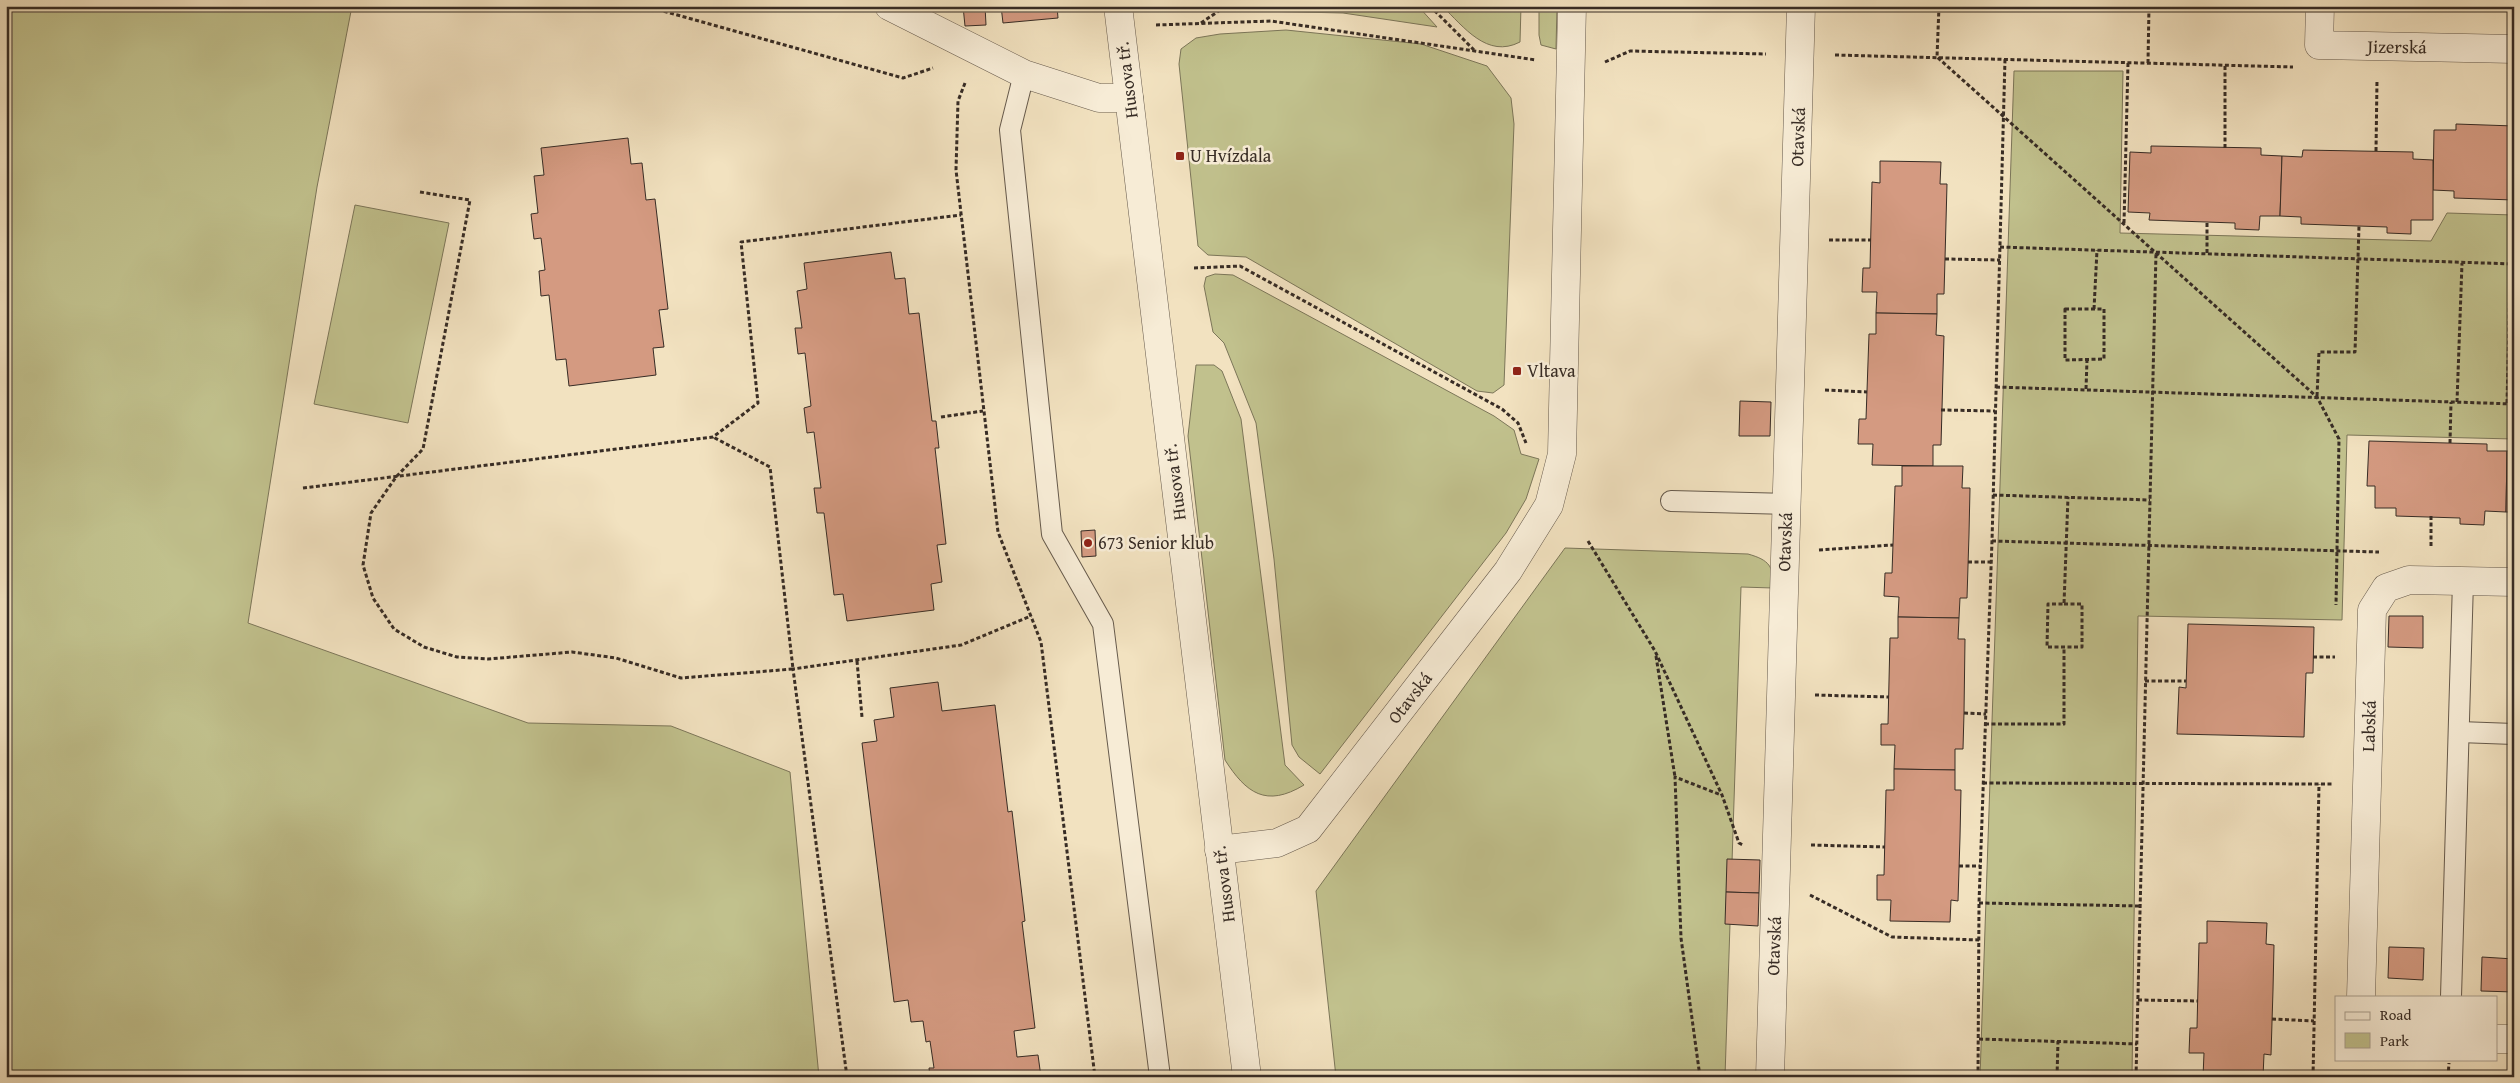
<svg xmlns="http://www.w3.org/2000/svg" width="2520" height="1083" font-family="'Gentium Book Plus',serif">
	<style>
		.green { fill: #c1c18d; stroke: #7c7659 }
		.building { fill: #d49a81; stroke: #372c25 }
		.lines { fill: none; stroke-linecap: round; stroke-linejoin: round }
		.service-casing { stroke: #665a4c; stroke-width: 22 }
		.minor-casing { stroke: #665a4c; stroke-width: 29 }
		.tertiary-casing { stroke: #665a4c; stroke-width: 29 }
		.path { stroke: #372c25; stroke-width: 3; stroke-dasharray: 4 2.5; stroke-linecap: butt }
		.service { stroke: #f7ecd6; stroke-width: 20 }
		.minor { stroke: #f7ecd6; stroke-width: 28 }
		.tertiary { stroke: #f7ecd6; stroke-width: 28 }
		.poi-dot { fill: #8f2418; stroke: #f7ecd6; stroke-width: 2 }
		.labels { text-anchor: middle; stroke-width: 5; stroke-linejoin: round; paint-order: stroke }
		.street-label { font-size: 18px; fill: #372c25; stroke: #f7ecd6 }
		.poi-label { font-size: 18px; fill: #372c25; stroke: #f7ecd6; text-anchor: start }
	</style>
	<rect width="100%" height="100%" fill="#f2e2c0"/>
	<filter id="stains"><feTurbulence type="fractalNoise" baseFrequency=".004" numOctaves="4"/><feColorMatrix values="0 0 0 0 .2 0 0 0 0 .09 0 0 0 0 .02 0 0 0 .5 -.17"/></filter>
	<radialGradient id="worn" r=".72"><stop offset=".6" stop-color="#630" stop-opacity="0"/><stop offset="1" stop-color="#630" stop-opacity=".3"/></radialGradient>
	<g class="green">
		<path d="M6,6H352L317,187L248,623L528,723L671,726L790,772L819,1077H6Z"/>
		<path d="M1208,6H1418L1437,27L1343,13L1213,10Z"/>
		<path d="M1442,6H1521L1520,42C1487,59 1464,27 1442,6Z"/>
		<path d="M1539,6H1557L1556,49L1541,45L1539,35Z"/>
		<path d="M1286,30L1421,44L1487,66L1511,98L1514,124L1504,385L1493,393L1477,391L1246,257L1208,255L1198,246L1179,64L1181,49L1196,38L1220,34Z"/>
		<path d="M2014,71H2123L2120,233L2431,241L2447,213L2514,215V439L2347,435L2342,620L2138,616L2132,1077H1980Z"/>
		<path d="M355,205L449,223L408,423L314,404Z"/>
		<path d="M1215,274L1233,275L1494,416L1514,430L1521,454L1539,459L1526,499L1506,533L1320,774L1299,757L1292,745L1274,559L1256,423L1224,343L1213,332L1204,286L1206,277Z"/>
		<path d="M1196,365H1214L1222,371L1241,419L1285,765L1304,785C1266,808 1246,793 1225,760L1188,436Z"/>
		<path d="M1565,548L1748,554C1769,560 1774,566 1773,588L1741,587L1725,1077H1336L1316,891Z"/>
	</g>
	<g class="building">
		<path d="M963,6H985L986,25L965,26Z"/>
		<path d="M1001,6H1057L1058,18L1003,23Z"/>
		<path d="M2456,124L2514,126V200L2454,198V191L2433,190L2434,130H2456Z"/>
		<path d="M628,138L631,164L642,163L646,200L655,199L668,309L659,310L664,347L653,348L656,375L569,386L566,359L556,360L549,295L541,296L539,271L545,270L541,238L534,239L531,214L538,213L534,176L544,175L541,148Z"/>
		<path d="M2151,146L2261,148V155L2282,156L2280,216H2260L2259,230L2235,229V223L2149,220L2150,213L2128,212L2130,152L2151,153Z"/>
		<path d="M2303,150L2413,152V159L2433,160V220H2411V234L2387,233V227L2301,224V217L2280,216L2282,156L2302,157Z"/>
		<path d="M1880,161L1941,162L1940,184H1947L1945,259L1944,294H1937V314L1876,313L1877,292H1862L1863,268H1870L1872,182L1880,183Z"/>
		<path d="M891,252L895,279L905,278L909,314L919,313L932,421H936L939,448H935L946,544L937,545L942,582L931,584L934,610L847,621L843,594L834,595L824,513H817L814,488H821L814,432L807,433L804,408L811,406L805,353L798,354L795,328H802L797,291L807,289L804,263Z"/>
		<path d="M1876,313L1937,314L1936,335L1944,336L1941,445H1933V466L1872,465L1873,444H1858L1859,419H1866L1869,334H1876Z"/>
		<path d="M1740,401L1771,402L1770,436H1739Z"/>
		<path d="M2369,441L2487,444V451H2507L2506,512L2485,511L2484,525L2460,524V518L2396,516V508H2375V486H2367Z"/>
		<path d="M2507,451H2514V512H2506Z"/>
		<path d="M1902,466H1963L1962,488H1970L1969,534L1967,598H1960L1959,618L1898,617L1899,597L1884,596L1885,573H1892L1895,486H1902Z"/>
		<path d="M1095,530L1096,556L1082,557L1081,531Z"/>
		<path d="M2389,616H2423V648L2388,647Z"/>
		<path d="M1898,617L1959,618L1958,639H1965L1964,713L1963,749H1955V770L1894,769L1895,745H1881V724H1888L1890,638H1898Z"/>
		<path d="M2188,624L2314,627L2313,673H2306L2304,737L2177,734L2179,687L2186,688Z"/>
		<path d="M2513,630H2514V715H2511Z"/>
		<path d="M938,682L942,711L995,705L1008,812L1012,811L1025,921L1022,922L1035,1028L1014,1031L1017,1057L1038,1055L1041,1077H930L929,1068H934L930,1041L926,1042L923,1021L911,1022L908,1000L894,1002L862,743L877,741L874,720L894,717L890,688Z"/>
		<path d="M1894,769L1955,770V790H1961L1960,837L1958,901L1951,900L1950,922L1890,921L1891,900H1877V875H1884L1886,790H1894Z"/>
		<path d="M1727,859L1760,860L1759,893L1726,892Z"/>
		<path d="M1726,892L1759,893L1758,926L1725,924Z"/>
		<path d="M2207,921L2267,923L2266,944L2274,945L2273,990L2271,1055L2264,1054L2263,1077H2203L2204,1053H2189L2190,1028H2197L2199,943H2207Z"/>
		<path d="M2389,947L2424,948L2423,980L2388,978Z"/>
		<path d="M2482,957L2514,959V992L2481,991Z"/>
	</g>
	<g class="lines">
		<g class="service-casing">
			<g id="service">
				<path d="M1024,74L1010,130L1052,534L1103,624L1160,1077"/>
				<path d="M1671,501L1786,504"/>
				<path d="M2459,732L2514,734"/>
				<path d="M2451,997L2463,581"/>
			</g>
		</g>
		<g class="minor-casing">
			<g id="minor">
				<path d="M889,6L1024,74L1099,98H1129"/>
				<path d="M2320,6L2319,45L2514,49"/>
				<path d="M1219,850L1277,843L1308,829L1508,571L1549,505L1562,454L1572,6"/>
				<path d="M2361,997L2372,610L2386,588L2409,580L2514,582"/>
				<path d="M2496,1039H2514"/>
				<path d="M1770,1077L1801,6"/>
			</g>
		</g>
		<g class="tertiary-casing">
			<path id="tertiary" d="M1118,6L1247,1077"/>
		</g>
		<g class="path">
			<path d="M645,6L903,78L933,68"/>
			<path d="M1430,6L1474,50"/>
			<path d="M1939,6L1937,57L2317,397L2339,439L2336,605"/>
			<path d="M1201,23L1226,6"/>
			<path d="M1156,25L1271,21L1536,60"/>
			<path d="M1835,55L2293,67"/>
			<path d="M1605,62L1630,51L1766,54"/>
			<path d="M2148,63L2149,6"/>
			<path d="M965,83L958,101L956,170L998,532L1041,642L1095,1077"/>
			<path d="M2225,148V65"/>
			<path d="M2376,151L2377,80"/>
			<path d="M420,192L470,200L423,449L396,477L371,513L363,565L373,598L394,629L424,647L457,657L488,659L572,652L616,658L681,678L793,669L770,467L713,437"/>
			<path d="M2124,223L2128,63"/>
			<path d="M1829,240H1871"/>
			<path d="M2000,247L2514,264"/>
			<path d="M2207,253V222"/>
			<path d="M1945,259L2000,260"/>
			<path d="M1194,268L1240,266L1502,409L1518,423L1526,443"/>
			<path d="M2065,309H2104V359L2065,360Z"/>
			<path d="M2094,309L2097,250"/>
			<path d="M1996,387L2514,404"/>
			<path d="M2086,389L2087,360"/>
			<path d="M1825,390L1867,392"/>
			<path d="M2317,396L2319,352H2355L2359,226"/>
			<path d="M2457,402L2462,263"/>
			<path d="M2507,403L2512,200"/>
			<path d="M1941,410L1995,411"/>
			<path d="M941,417L983,411"/>
			<path d="M2450,443L2451,402"/>
			<path d="M303,488L713,437L758,403L741,242L961,215"/>
			<path d="M1993,495L2150,500"/>
			<path d="M1588,541L1655,651L1722,795L1739,843L1743,845"/>
			<path d="M1992,541L2379,552"/>
			<path d="M2431,546V516"/>
			<path d="M1819,550L1893,545"/>
			<path d="M1968,562H1991"/>
			<path d="M2064,604H2082V647H2047L2048,604H2064L2068,497"/>
			<path d="M1656,656L1675,777"/>
			<path d="M2313,657H2335"/>
			<path d="M857,661L862,717"/>
			<path d="M2145,681H2186"/>
			<path d="M1815,695L1889,697"/>
			<path d="M1964,713L1986,714"/>
			<path d="M1985,724H2064V647"/>
			<path d="M1983,783L2332,784"/>
			<path d="M1811,845L1885,847"/>
			<path d="M1959,866H1980"/>
			<path d="M1810,895L1892,937L1979,940"/>
			<path d="M1979,903L2141,906"/>
			<path d="M2138,1000L2198,1001"/>
			<path d="M2272,1019L2314,1021"/>
			<path d="M1979,1039L2137,1044"/>
			<path d="M847,1077L793,669L961,645L1031,616"/>
			<path d="M1700,1077L1681,938L1675,777L1721,795"/>
			<path d="M1978,1077L1979,903L1992,541L2005,59"/>
			<path d="M2057,1077L2058,1041"/>
			<path d="M2136,1077L2156,253"/>
			<path d="M2313,1077L2319,784"/>
			<path d="M2448,1077L2449,1063"/>
		</g>
		<use href="#service" class="service"/>
		<use href="#minor" class="minor"/>
		<use href="#tertiary" class="tertiary"/>
	</g>
	<g class="poi-dot">
		<rect x="1175" y="151" width="10" height="10" rx="2.5"/>
		<rect x="1512" y="366" width="10" height="10" rx="2.5"/>
		<circle cx="1088" cy="543" r="5"/>
	</g>
	<g class="labels">
		<g class="street-label">
			<text transform="translate(2397 47) rotate(1)" y="6">Jizerská</text>
			<text transform="translate(1127 80) rotate(-97)" y="6">Husova tř.</text>
			<text transform="translate(1798 137) rotate(-88)" y="6">Otavská</text>
			<text transform="translate(1175 482) rotate(-97)" y="6">Husova tř.</text>
			<text transform="translate(1785 542) rotate(-88)" y="6">Otavská</text>
			<text transform="translate(1410 698) rotate(-52)" y="6">Otavská</text>
			<text transform="translate(2369 726) rotate(-88)" y="6">Labská</text>
			<text transform="translate(1224 884) rotate(-97)" y="6">Husova tř.</text>
			<text transform="translate(1774 946) rotate(-88)" y="6">Otavská</text>
		</g>
		<g class="poi-label">
			<text x="1190" y="162">U Hvízdala</text>
			<text x="1527" y="377">Vltava</text>
			<text x="1098" y="549">673 Senior klub</text>
		</g>
	</g>
	<rect width="2520" height="1083" fill="none" stroke="#f2e2c0" stroke-width="25"/>
	<rect x="8" y="8" width="2505" height="1068" fill="none" stroke="#372c25" stroke-width="2.5"/>
	<rect x="12" y="12" width="2495" height="1058" fill="none" stroke="#372c25"/>
	<rect x="2335" y="996" width="162" height="65" fill="#f7ecd6" stroke="#aa9f8f"/>
	<rect x="2345" y="1012" width="25" height="8" fill="#f7ecd6" stroke="#aa9f8f"/>
	<text x="2380" y="1020" font-size="15" fill="#372c25">Road</text>
	<rect x="2345" y="1033" width="25" height="15" fill="#c1c18d" stroke="#aa9f8f"/>
	<text x="2380" y="1046" font-size="15" fill="#372c25">Park</text>
	<rect width="100%" height="100%" filter="url(#stains)"/>
	<rect width="100%" height="100%" fill="url(#worn)"/>
</svg>
